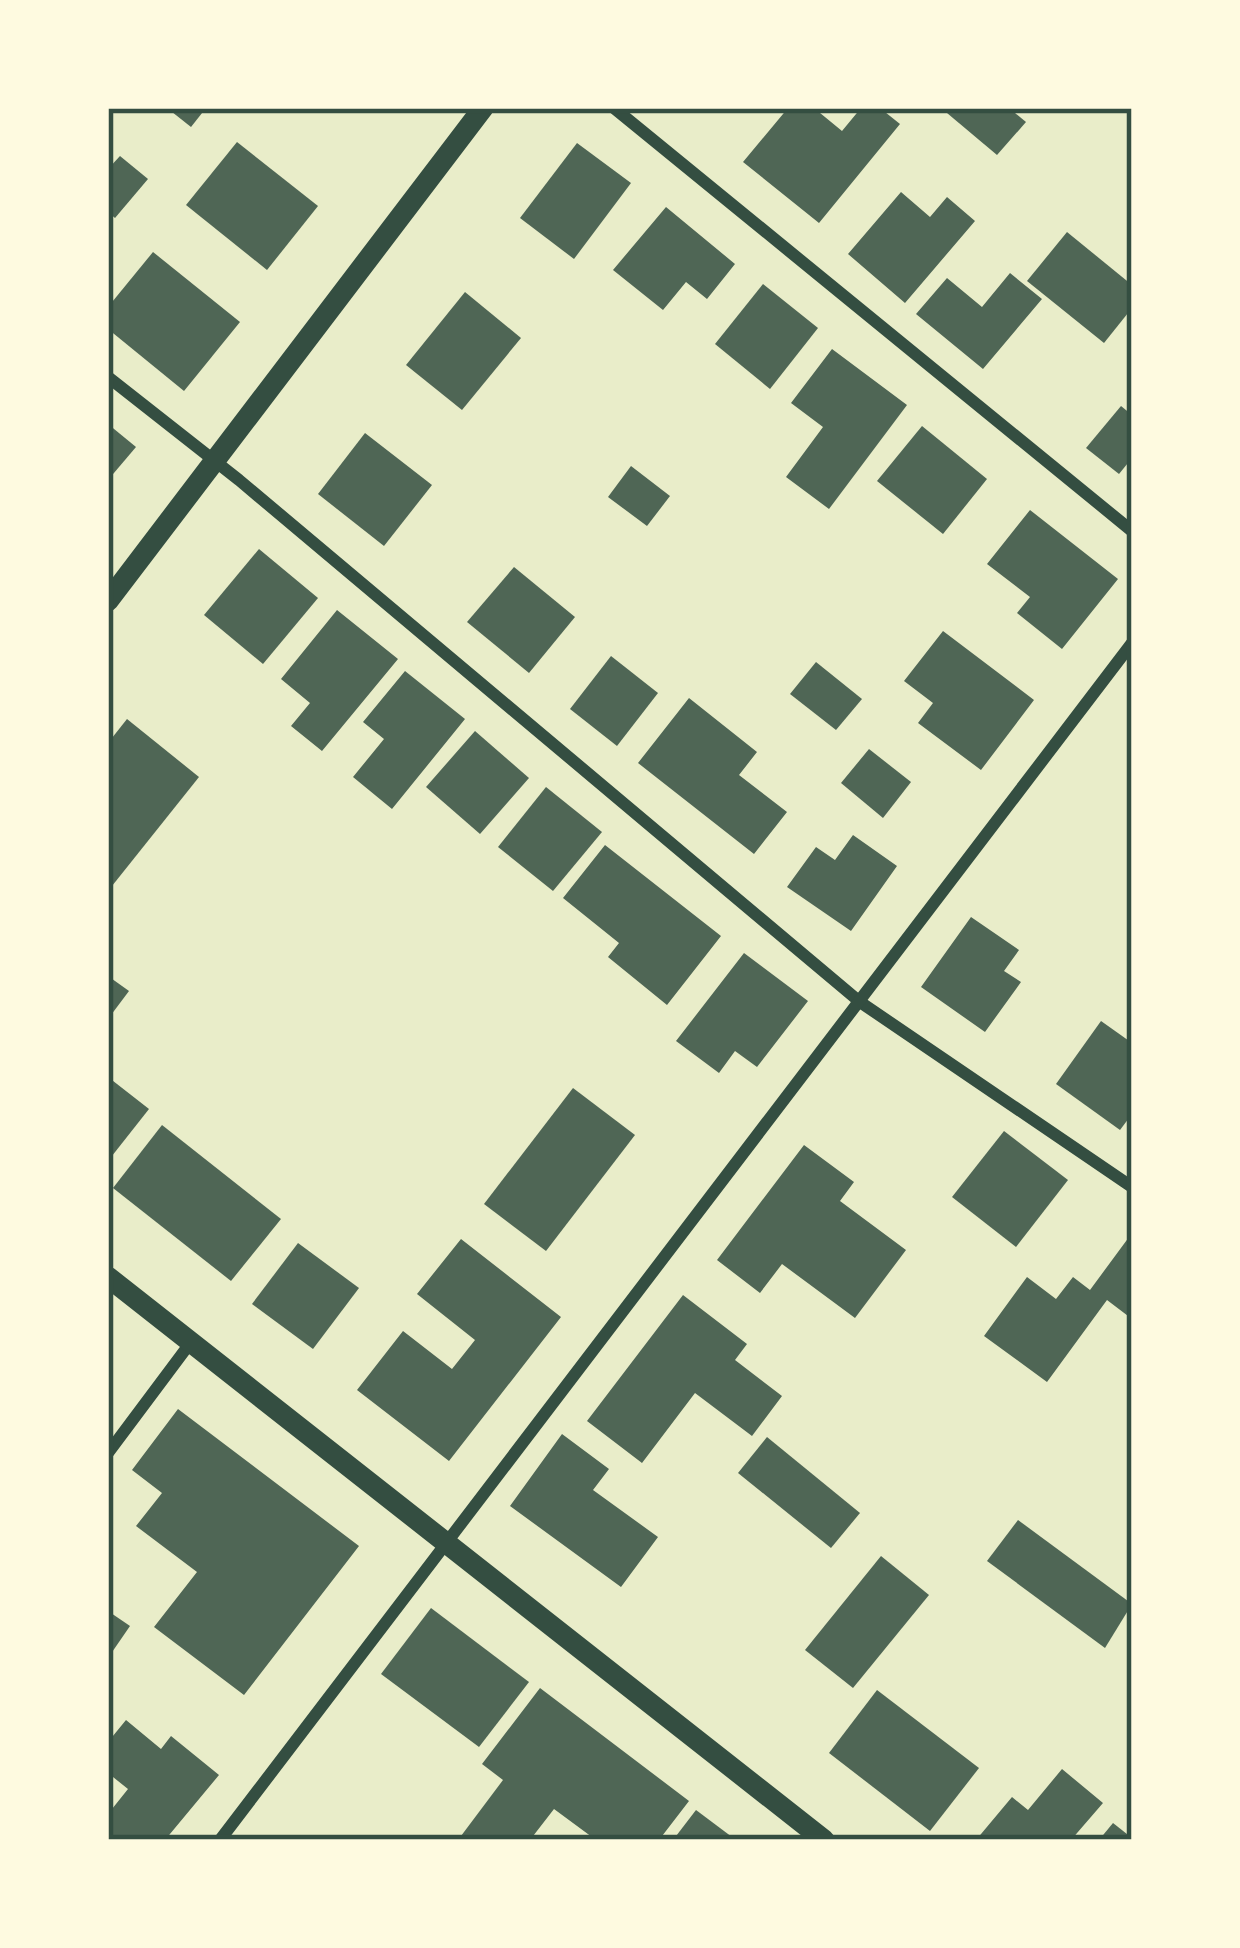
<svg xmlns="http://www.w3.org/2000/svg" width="1240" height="1948" font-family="'Nunito Sans',sans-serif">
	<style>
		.building { fill: #4f6655 }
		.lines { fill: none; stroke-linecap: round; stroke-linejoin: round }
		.minor { stroke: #344e41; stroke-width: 12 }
		.tertiary { stroke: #344e41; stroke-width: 21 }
		.neatline { fill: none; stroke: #344e41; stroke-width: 4.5 }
	</style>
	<rect width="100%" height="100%" fill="#e9edc9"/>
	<g class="building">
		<path d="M167,108H206L191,127Z"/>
		<path d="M788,108H814L842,131L861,108H880L900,124L819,223L743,162Z"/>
		<path d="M951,108H1009L1026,122L997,155L947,113Z"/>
		<path d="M237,142L318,206L267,270L186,205Z"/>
		<path d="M577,143L631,183L574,259L520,218Z"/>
		<path d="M120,156L148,179L115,218L108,212V169Z"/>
		<path d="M901,192L930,217L947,197L975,221L905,303L848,254Z"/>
		<path d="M666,207L735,264L707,299L686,282L663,310L613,270Z"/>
		<path d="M1067,232L1132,285V308L1104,343L1027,281Z"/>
		<path d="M153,252L240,322L184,391L108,329V307Z"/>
		<path d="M1010,273L1042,299L983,369L916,314L947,278L982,307Z"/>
		<path d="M763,284L818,328L770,389L715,344Z"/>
		<path d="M465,292L521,338L462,410L406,365Z"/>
		<path d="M832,349L907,405L829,509L786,477L823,427L791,403Z"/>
		<path d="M1121,406L1132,415V458L1119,474L1086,448Z"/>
		<path d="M108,424L136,447L108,480Z"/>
		<path d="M922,426L987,479L943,534L877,481Z"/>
		<path d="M365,433L432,485L384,546L318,494Z"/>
		<path d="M631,466L670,496L647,526L608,497Z"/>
		<path d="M1030,510L1118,579L1062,649L1017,613L1030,597L987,564Z"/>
		<path d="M259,549L318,598L263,664L204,615Z"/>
		<path d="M514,567L575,617L529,673L467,622Z"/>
		<path d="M337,610L398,659L322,751L291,726L310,703L281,679Z"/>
		<path d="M943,631L1034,700L981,770L918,723L933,703L904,681Z"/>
		<path d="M611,656L658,693L617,746L570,709Z"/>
		<path d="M816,662L862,699L836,730L790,694Z"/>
		<path d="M405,671L465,719L392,809L353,777L384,739L363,722Z"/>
		<path d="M689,698L757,752L739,775L787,812L754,854L638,763Z"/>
		<path d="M127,719L199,777L108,891V743Z"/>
		<path d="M475,731L529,778L480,834L426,787Z"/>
		<path d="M869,749L911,782L883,818L841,783Z"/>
		<path d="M546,787L602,832L553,891L498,847Z"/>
		<path d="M853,835L897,866L851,931L787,887L816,847L835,860Z"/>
		<path d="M605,845L721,936L667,1005L608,957L619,943L563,898Z"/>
		<path d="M971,917L1019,950L1004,971L1021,982L985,1032L921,987Z"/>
		<path d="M744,953L808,1001L757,1067L735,1051L719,1073L676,1041Z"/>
		<path d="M108,976L129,991L108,1019Z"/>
		<path d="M1101,1021L1132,1043V1114L1120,1130L1056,1084Z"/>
		<path d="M108,1077L149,1109L108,1161Z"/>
		<path d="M573,1088L635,1135L546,1251L484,1204Z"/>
		<path d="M162,1125L281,1219L231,1281L113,1188Z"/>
		<path d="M1004,1131L1068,1180L1016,1247L952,1197Z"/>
		<path d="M804,1145L854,1182L840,1201L906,1250L855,1318L782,1264L760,1293L717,1260Z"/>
		<path d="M1132,1233V1319L1107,1300L1047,1382L984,1336L1027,1277L1056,1299L1073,1277L1090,1290Z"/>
		<path d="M461,1239L561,1317L449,1461L357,1390L403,1331L452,1369L475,1340L417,1294Z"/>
		<path d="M298,1243L359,1288L313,1349L252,1304Z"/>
		<path d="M683,1295L747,1344L735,1360L782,1396L752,1436L695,1393L642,1463L587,1421Z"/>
		<path d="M178,1409L359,1546L244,1695L154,1627L197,1572L136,1526L162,1493L132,1470Z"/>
		<path d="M562,1434L609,1469L593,1490L658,1537L621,1587L510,1506Z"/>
		<path d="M767,1437L860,1513L831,1548L738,1473Z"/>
		<path d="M1018,1520L1132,1604L1105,1648L987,1561Z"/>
		<path d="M881,1556L929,1595L853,1688L805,1650Z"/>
		<path d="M431,1608L529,1682L479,1747L381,1674Z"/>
		<path d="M108,1611L130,1626L108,1658Z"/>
		<path d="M540,1688L689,1801L659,1840H596L554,1809L530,1840H458L503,1780L482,1764Z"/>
		<path d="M877,1690L979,1768L930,1831L829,1753Z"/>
		<path d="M126,1720L161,1749L171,1736L219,1775L165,1840H108V1814L128,1789L108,1773V1742Z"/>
		<path d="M1062,1769L1103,1803L1071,1840H976L1012,1797L1028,1810Z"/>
		<path d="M696,1810L736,1840H673Z"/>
		<path d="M1113,1823L1132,1838V1840H1099Z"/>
	</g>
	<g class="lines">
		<g class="minor">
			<path d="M614,108L1132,531"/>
			<path d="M108,377L239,480L860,1002L1132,1187"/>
			<path d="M108,1453L191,1342"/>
			<path d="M220,1840L1132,643"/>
		</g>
		<g class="tertiary">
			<path d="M108,601L483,108"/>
			<path d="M108,1277L824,1840"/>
		</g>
	</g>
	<rect width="1240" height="1948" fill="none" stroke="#fefae0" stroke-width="222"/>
	<rect x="111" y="111" width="1018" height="1726" class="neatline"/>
</svg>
